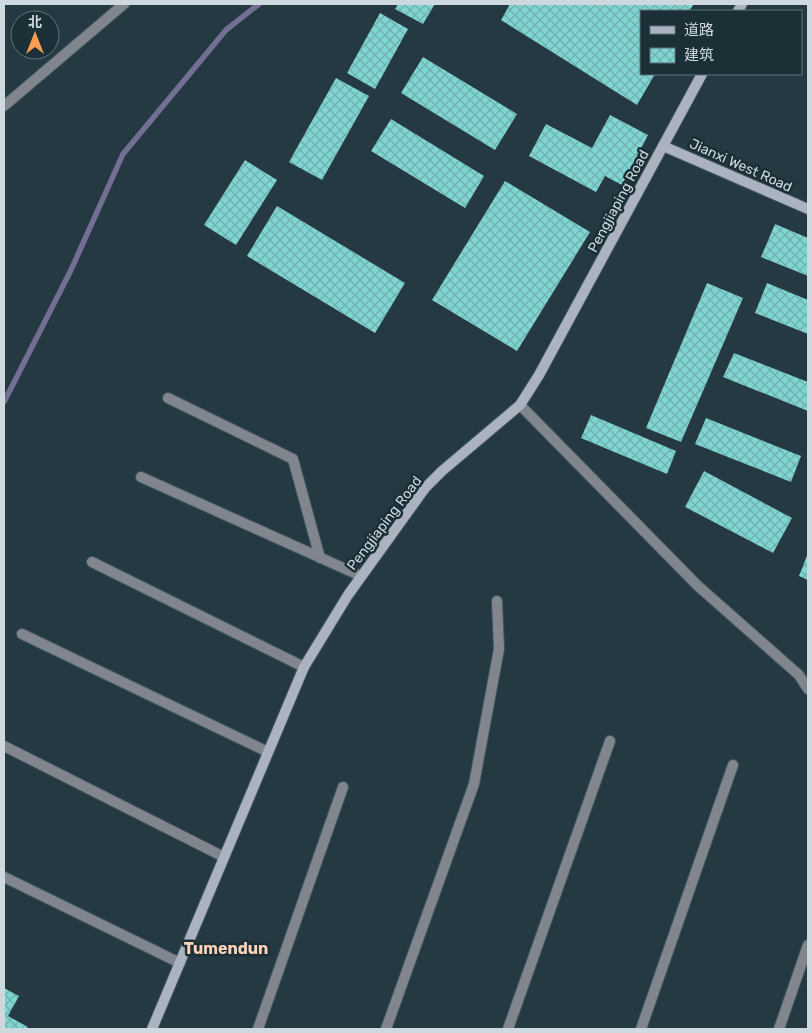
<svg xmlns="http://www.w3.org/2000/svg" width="812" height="1033" font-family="Rubik,'Noto Sans SC',sans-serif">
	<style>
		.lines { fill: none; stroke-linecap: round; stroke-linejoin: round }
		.stream { stroke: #736e93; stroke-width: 5.5 }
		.building { fill: url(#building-cross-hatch) }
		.lane-casing { stroke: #43565e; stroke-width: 12 }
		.street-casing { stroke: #43565e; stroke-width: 12 }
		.secondary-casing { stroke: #43565e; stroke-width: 12 }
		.lane { stroke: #81868e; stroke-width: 10 }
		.street { stroke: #81868e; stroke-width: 10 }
		.secondary { stroke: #abb3c0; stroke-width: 10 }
		.labels { text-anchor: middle; stroke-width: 5; stroke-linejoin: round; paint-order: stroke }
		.street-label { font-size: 14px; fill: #cdd9de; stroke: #1b2f37 }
		.quarter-label { font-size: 16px; font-weight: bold; fill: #fcd3b7; stroke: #1b2f37 }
	</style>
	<defs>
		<pattern id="building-cross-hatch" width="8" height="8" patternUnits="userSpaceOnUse" patternTransform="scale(1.25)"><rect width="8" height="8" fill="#7fd5d2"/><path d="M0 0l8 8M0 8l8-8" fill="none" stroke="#6fb0ae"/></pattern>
	</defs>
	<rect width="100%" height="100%" fill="#253942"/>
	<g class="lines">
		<path class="stream" d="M4,402L71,270L123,154L226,30L259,4"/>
	</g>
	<g class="building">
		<path d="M398,4H435L423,24L395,9Z"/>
		<path d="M510,4H694L689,11H641V74H655L637,105L501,20Z"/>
		<path d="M380,13L408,29L375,89L347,73Z"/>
		<path d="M423,57L517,114L495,150L401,93Z"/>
		<path d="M336,78L369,96L322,180L289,162Z"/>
		<path d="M610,115L648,135L622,185L605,176L596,192L529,156L546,124L592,148Z"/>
		<path d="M391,119L484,176L465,208L371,151Z"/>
		<path d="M245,160L277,180L236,245L204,225Z"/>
		<path d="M505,181L590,232L517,351L432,300Z"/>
		<path d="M277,206L405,283L375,333L247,256Z"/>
		<path d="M775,224L808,238V276L761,257Z"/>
		<path d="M707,283L743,298L681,442L646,428Z"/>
		<path d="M767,283L808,300V334L755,313Z"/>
		<path d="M734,353L808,382V411L723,377Z"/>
		<path d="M591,415L676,451L667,474L581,438Z"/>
		<path d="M706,418L801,456L791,482L695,444Z"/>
		<path d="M704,471L792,518L773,553L685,507Z"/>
		<path d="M808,553V580L799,576Z"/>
		<path d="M4,988L19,996L8,1016L28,1027L26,1029H4Z"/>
	</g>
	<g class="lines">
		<g class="lane-casing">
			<g id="lane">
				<path d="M168,398L293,459L320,558"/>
				<path d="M520,405L698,586L799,675L808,689"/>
				<path d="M141,477L361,576"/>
				<path d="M92,562L304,667"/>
				<path d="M22,634L268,752"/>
				<path d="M4,746L224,857"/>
				<path d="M4,877L180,963"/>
				<path d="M258,1029L343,787"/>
				<path d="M386,1029L474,784L499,649L497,601"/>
				<path d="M508,1029L610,741"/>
				<path d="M641,1029L733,765"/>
				<path d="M779,1029L808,945"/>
			</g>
		</g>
		<g class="street-casing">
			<path id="street" d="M4,106L124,4"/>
		</g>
		<g class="secondary-casing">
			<g id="secondary">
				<path d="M738,11L742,4"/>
				<path d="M663,146L808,209"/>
				<path d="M152,1029L304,667L348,595L425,488L442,471L520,405L539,375L702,74"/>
			</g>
		</g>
		<use href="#lane" class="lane"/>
		<use href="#street" class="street"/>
		<use href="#secondary" class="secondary"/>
	</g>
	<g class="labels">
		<g class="street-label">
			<text transform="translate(741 165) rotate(24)" y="5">Jianxi West Road</text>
			<text transform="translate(618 201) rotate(-62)" y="5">Pengjiaping Road</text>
			<text transform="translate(384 523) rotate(-53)" y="5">Pengjiaping Road</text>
		</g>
		<g class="quarter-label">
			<text x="226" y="954">Tumendun</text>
		</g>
	</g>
	<rect width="812" height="1033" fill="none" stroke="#cdd9de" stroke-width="10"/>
	<rect x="640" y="10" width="162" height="65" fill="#1b2f37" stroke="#62737a"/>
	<rect x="650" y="26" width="25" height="8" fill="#abb3c0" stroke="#62737a"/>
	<text x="684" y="35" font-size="15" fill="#cdd9de">道路</text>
	<rect x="650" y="48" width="25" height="15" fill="url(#building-cross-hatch)" stroke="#62737a"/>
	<text x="684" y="60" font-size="15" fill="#cdd9de">建筑</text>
	<g transform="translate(35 35)"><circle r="24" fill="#1b2f37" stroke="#62737a"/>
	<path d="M0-4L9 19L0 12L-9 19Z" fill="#fc9d52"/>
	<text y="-8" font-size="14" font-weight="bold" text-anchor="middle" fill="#cdd9de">北</text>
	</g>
</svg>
